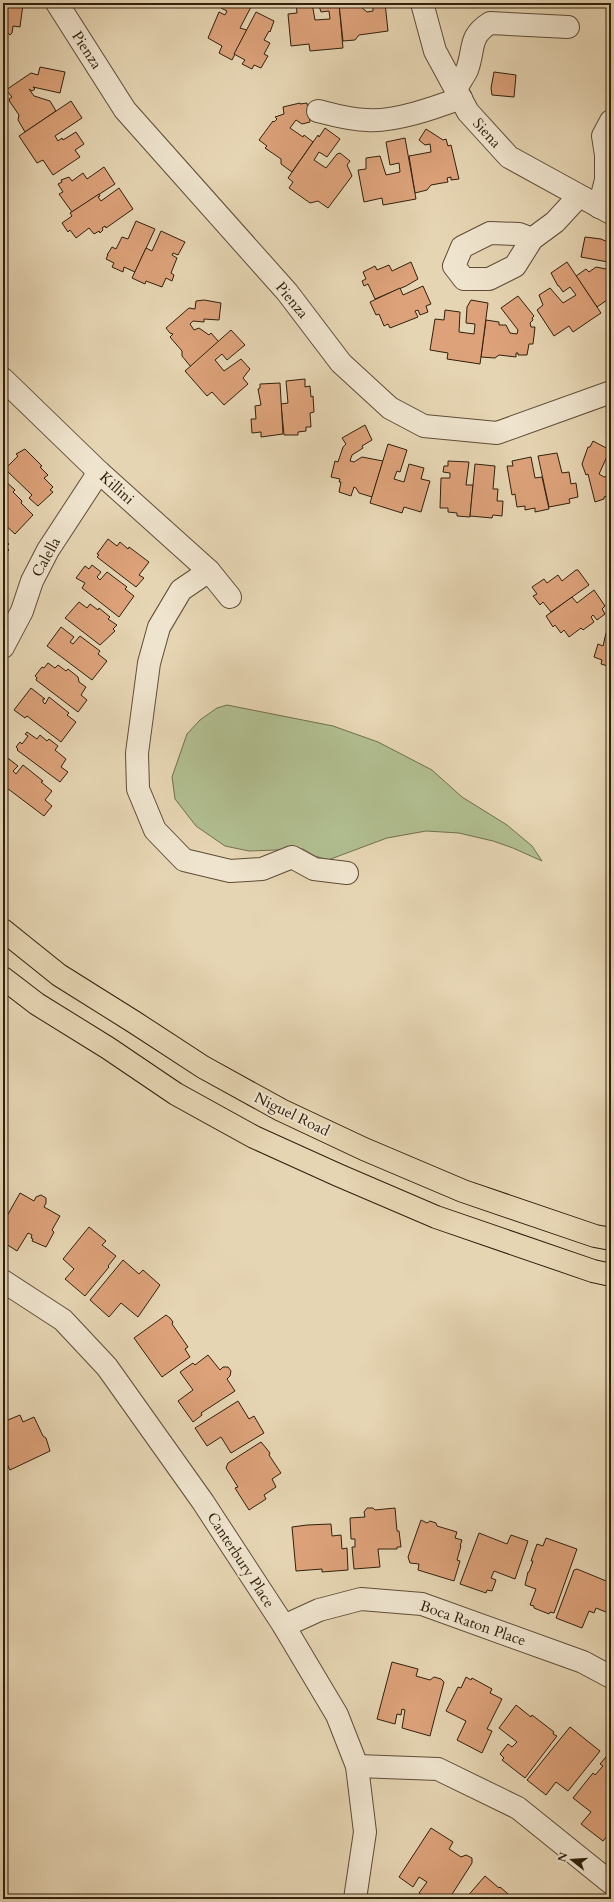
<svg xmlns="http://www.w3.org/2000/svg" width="614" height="1902" font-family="Cardo,serif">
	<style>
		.green { fill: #b1be90; stroke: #706f4e }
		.building { fill: #dda27a; stroke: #30200d }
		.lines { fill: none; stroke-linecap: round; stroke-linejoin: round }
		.minor-casing { stroke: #5e4d36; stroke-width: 24 }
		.major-casing { stroke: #30200d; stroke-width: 24 }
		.minor { stroke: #efe4ce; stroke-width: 22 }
		.major { stroke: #e6d5b3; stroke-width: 22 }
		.labels { text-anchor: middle; stroke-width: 4; stroke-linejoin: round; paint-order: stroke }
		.street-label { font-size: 15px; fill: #30200d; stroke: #efe4ce }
	</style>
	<rect width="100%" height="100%" fill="#e6d5b3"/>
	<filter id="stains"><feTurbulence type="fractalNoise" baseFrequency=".005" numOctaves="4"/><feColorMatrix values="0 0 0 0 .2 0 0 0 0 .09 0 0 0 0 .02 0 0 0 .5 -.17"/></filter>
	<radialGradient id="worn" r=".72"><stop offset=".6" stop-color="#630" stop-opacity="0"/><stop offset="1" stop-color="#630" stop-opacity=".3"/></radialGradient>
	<path class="green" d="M227,705L333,726L378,742L432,770L462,797L507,825L532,846L542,861L513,848L493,841L459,833L426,831L387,838L328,860L315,856L303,849L249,851L225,846L196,826L175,799L172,777L187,734L200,720L217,708Z"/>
	<g class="building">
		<path d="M3,3L23,4L20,27L13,26L12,33L10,35L8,33L3,36Z"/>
		<path d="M224,3H243L251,7L240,28L247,30L232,60L219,53L222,46L208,38L219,12L225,15L227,11L221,8Z"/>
		<path d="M296,3H312L315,20L330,19L329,11L321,12L318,3H339L343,48L310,51L309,44L291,46L288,14L297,13Z"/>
		<path d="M351,3V6H360L367,12L373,11V7L368,3H385L388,31L359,35L355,40L343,41L339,4Z"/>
		<path d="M256,12L274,21L270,32L269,31L264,40L270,43L264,54L268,56L261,68L254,65L252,69L242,64L245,60L234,54Z"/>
		<path d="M40,67L65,72L60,93L33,87L35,89L32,91L29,89L34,96L50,101L56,111L25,132L18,120L19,115L10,102L9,99L12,97L6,90L31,73L38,75Z"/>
		<path d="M494,72L516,75L514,97L492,95L491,88Z"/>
		<path d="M71,101L82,118L55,136L58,141L62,138L63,140L76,132L84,144L75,150L80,157L53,175L43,160L37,163L19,136Z"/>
		<path d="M300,103V104L307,103L310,122L302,124L296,120L290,128L303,137L304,135L313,142L292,172L281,164V159L265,148L267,146L259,140L273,121L274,122L277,119L275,117L284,114L283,107Z"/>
		<path d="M325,128L340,139L327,157L319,152L314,160L326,168L337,154L340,153L350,161L347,165L352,176L328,208L318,201L310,203L289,188L293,182L288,178L318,135L319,137Z"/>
		<path d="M426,129L443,140L446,139L448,146L451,145L459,179L451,180V177L447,178L448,182L431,185L427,190L415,193L409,156L431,152L430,144L425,145L419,140Z"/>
		<path d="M405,138L416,199L383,205L382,198L364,202L358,170L366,169V158L380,156L386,175L400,172L399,163L390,165L386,142Z"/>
		<path d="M104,167L115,184L72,212L59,194L63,192L58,184L62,182L61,180L69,177L72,181L83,173L87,179Z"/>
		<path d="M119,188L133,209L106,228L105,226L102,228L103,230L100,233L99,231L94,234L89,228L76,238L70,230L68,232L62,223L72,216L70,213L99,194L100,196L98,197L101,201Z"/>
		<path d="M136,221L155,229L135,272L124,267L123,272L112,267L114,263L106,259L108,255H107L112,247L116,249L122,237L128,239Z"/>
		<path d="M161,231L185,242L178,255L173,253L172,255L177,258L171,273L174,275L172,281L166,278L162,287L146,281L145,284L132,278L146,248L152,251Z"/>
		<path d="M585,237L601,239L610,243L608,250L611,251V293L609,295L607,300L597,307L576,276L586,269L589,272L596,267L606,269L610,266L608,262L581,257Z"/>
		<path d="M411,262L418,279L406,286L375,299L368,284L364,286L362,281L366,279L363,272L375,266L377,270L389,265L392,271Z"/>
		<path d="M567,262L601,313L573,332L569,326L554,336L537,310L543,305L539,295L550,288L563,303L576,295L570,287L563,292L559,286H558L551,273Z"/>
		<path d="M423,286L431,304L426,306L428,312L420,315L418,310L415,311L418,317L390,328L388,324L384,326L379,314L376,315L370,302L400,288L403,295Z"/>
		<path d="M518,296L534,316L532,318L533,320L530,323L531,327H535L533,344H529L527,355H518V353H516V357L499,355L495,358L481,357L486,320L499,322V325H506L510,333L517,334L518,330L501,308Z"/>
		<path d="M204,300L221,303L219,320L204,319V322L193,321L190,324L194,330L199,328L209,335L211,333L219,342L191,367L182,356V351L170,337L173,334L170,333L166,328L189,308L195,309L196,301Z"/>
		<path d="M471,300L488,303L480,364L447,359L448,353L430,350L435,319L444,320L445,310L460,312L459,332L474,334L475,324L466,323L467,307Z"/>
		<path d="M231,330L245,345L227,360L222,354L215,360L224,371L241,359L250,369L243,378L248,384L224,405L212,392L207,396L185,371Z"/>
		<path d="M305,379V387L310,386L311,397L313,396L314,412L310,413L311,427H306V431L298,432V435H284L281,404L288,403L286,381Z"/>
		<path d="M280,383L283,434L261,437V432L252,433L251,419H256L255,406L261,405L258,389L260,388V384Z"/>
		<path d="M365,425L372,440L362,446L363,448L352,455L350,461L354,462L362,457L383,461L372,497L359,493L356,488L354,487L351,496L339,492L341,482H339L340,479L331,477L335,461L338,462L343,447L346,444L342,438Z"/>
		<path d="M593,441L610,450L599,474L604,477L608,476L607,474L611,467V499L608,500L607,496L604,497V499L595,502L588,474L586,475L582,464L588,447H590Z"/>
		<path d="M388,444L407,450L400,472L397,471L394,479L404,482L409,464L424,468L421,479L430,481L421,512L404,507L402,513L370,503Z"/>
		<path d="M25,449L42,466L40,467L48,475L44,478L53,487L50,490L53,492L38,506L29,498L32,495L5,469L18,456L16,454Z"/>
		<path d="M557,453L562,473L569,472L571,484L576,483L578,497L569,499L570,503L549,507L538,456Z"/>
		<path d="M531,457L535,478L542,477L549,509L535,512V508L525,510V506L517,507L515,494L512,495L507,466H513L512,461Z"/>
		<path d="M448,461L469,462L466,485H473L470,517L457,516V513L448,512V508H440L441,478H450V473L443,472L444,466H448Z"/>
		<path d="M475,464L495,466L493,489H498L497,501H503L502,516L493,515L492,518L470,516Z"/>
		<path d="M4,480L15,490L13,492L22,501L21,503L33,515L15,534L3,523Z"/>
		<path d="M3,539L9,544L6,547L9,550L3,556Z"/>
		<path d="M108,539L117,546L120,542L128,549L129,547L149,562L139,575L144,578L136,587L97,557L99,555L97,554Z"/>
		<path d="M92,565L101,572L97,577L100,580L107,572L127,587L125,589L134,596L119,617L82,588L85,583L76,578L85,566L89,569Z"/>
		<path d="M576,570H578L589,585L551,612L543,602L540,605L533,596L537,594L532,587L544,579L547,583L558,575L562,581Z"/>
		<path d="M594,590L605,606L602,609L605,614L597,620L593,615L591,617L594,622L583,630L581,628L569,637L564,630L561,633L555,625L553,627L546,616L572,597L577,603Z"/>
		<path d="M79,602L87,608L90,604L98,610L99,608L110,617L108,619L117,625L113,629L115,631L100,645L65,618Z"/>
		<path d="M61,627L74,637L70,642L73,644L80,636L100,651L98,654L107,661L92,680L47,646Z"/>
		<path d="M606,633L611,634V667L601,664L602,660L594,657L598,644L603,646Z"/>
		<path d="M48,663L55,668L58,665L66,671L68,669L78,677L79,682L86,687L81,695L87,700L78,712L36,680L37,678L35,676L42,667L44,668Z"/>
		<path d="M31,688L45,699H43V702L45,704L49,697L69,713L67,715L76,722L61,742L27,716L25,718L14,710Z"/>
		<path d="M27,732L37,739L40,735L47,741L49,739L58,746L55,750L66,759L61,767L68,772L60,782L17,750L18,749L16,747L20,742L22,744L28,736L25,734Z"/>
		<path d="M5,756L18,766L13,771L16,774L23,765L43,781L41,782L52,791L45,800L52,806L44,816L3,785V758Z"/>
		<path d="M20,1193L34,1201L36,1197L41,1195L46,1198V1203L44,1207L60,1216L52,1230L54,1232L46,1247L32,1241L33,1239L31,1238L32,1235L28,1233L17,1251L3,1242V1223Z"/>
		<path d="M89,1227L106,1241L102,1245L116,1256L108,1266L109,1267L85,1296L65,1279L74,1269L63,1259Z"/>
		<path d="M123,1260L139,1274L143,1270L160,1285L138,1317L121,1303L109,1317L90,1300Z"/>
		<path d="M166,1315L170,1318L173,1322L172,1324L188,1347L185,1349L190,1357L162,1377L134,1338Z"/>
		<path d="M208,1355L220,1370L223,1367H228L231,1371L230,1376L227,1379L235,1391L201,1413L202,1415L193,1422L178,1401L193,1390L180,1372L193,1363L195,1365Z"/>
		<path d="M238,1401L249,1419L254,1416L264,1433L231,1453L221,1437L207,1446L195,1428Z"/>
		<path d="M20,1415L23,1422L34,1417L43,1436L46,1438L50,1451L10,1470L3,1456V1422Z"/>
		<path d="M261,1442L266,1448L270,1453L269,1455L281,1473L272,1479L276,1487L264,1495L266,1499L249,1510L235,1488L238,1487L226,1468L228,1463Z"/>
		<path d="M367,1508H373L375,1510L395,1508L397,1531H399L401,1547H397V1549H378L380,1567L354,1569L352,1547H355V1539H351L350,1518L365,1517L364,1512Z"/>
		<path d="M421,1520L427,1523L430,1521L436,1523L437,1526L457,1532L455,1538L462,1540L460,1546H461L457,1560L460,1561L454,1581L418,1570L419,1564L410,1563L408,1557Z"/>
		<path d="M331,1524L332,1536L341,1535L342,1549L347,1548L348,1570L322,1572V1569L296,1571L292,1527L307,1525Z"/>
		<path d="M479,1533L507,1544L511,1535L528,1541L515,1579L494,1571L491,1578L496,1580L492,1591L487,1590L486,1593L460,1584Z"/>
		<path d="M546,1538L577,1549L554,1613L550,1612L549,1614L534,1608V1606L530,1605L536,1589L525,1585L528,1572H529L533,1561H531L537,1544L543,1546Z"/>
		<path d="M577,1569L611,1583V1614L596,1608L594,1613L589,1611L582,1628L556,1618L574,1570Z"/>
		<path d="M392,1662L418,1669L416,1676L430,1680L434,1677L441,1679L444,1682L430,1736L402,1728L405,1710L402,1709L401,1715L397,1714L395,1724L377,1719Z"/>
		<path d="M466,1677L471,1680L472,1678L492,1689L490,1693L502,1699L487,1729L492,1731L482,1753L457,1740L466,1721L446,1711L458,1687L461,1688Z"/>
		<path d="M516,1705L531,1717L532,1715L554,1732L553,1734L557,1736L525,1778L502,1760L504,1758L500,1754L508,1744L512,1747L517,1742L499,1728Z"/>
		<path d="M570,1727L600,1751L568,1791L556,1782L546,1795L527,1780Z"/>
		<path d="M611,1751V1831L603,1841L581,1824L591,1812L573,1798L593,1773L595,1775L603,1766L600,1764Z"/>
		<path d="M431,1828L453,1842L449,1849L461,1857L466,1855L472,1858V1863L449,1899H429L419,1893L427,1882L419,1877L413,1887L399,1877Z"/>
		<path d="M485,1876L499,1888L500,1887L514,1899H467L466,1898Z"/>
	</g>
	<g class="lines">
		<g class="minor-casing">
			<g id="minor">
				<path d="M57,3L125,110L287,292L341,363L390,408L424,426L497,433L611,392"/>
				<path d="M422,3L435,51L468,112L509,157L611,213"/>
				<path d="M456,89C459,83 464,76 467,70C475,48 468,37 490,23L568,27"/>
				<path d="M318,111C334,115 350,120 367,120C395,122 434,108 461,98"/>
				<path d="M599,207L606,180V155L603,136L611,121"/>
				<path d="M532,239L515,266L489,279H464L454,266L462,247L490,233L519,234L532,239L555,222L579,196"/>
				<path d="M3,379L99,472L209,571L230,597"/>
				<path d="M209,571L181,590L159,627L149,663L137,753L138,789L155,830L184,860L230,871L262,869L292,857L314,869L347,873"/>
				<path d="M3,647L22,611L32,581L48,550L99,472"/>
				<path d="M3,1281L63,1320L107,1367L203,1502L284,1626L337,1715L357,1766L365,1832L355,1899"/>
				<path d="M284,1626L319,1610L361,1599L422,1604L583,1662L611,1677"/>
				<path d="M357,1766L438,1769L518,1808L611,1883"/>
			</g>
		</g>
		<g class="major-casing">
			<g id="major">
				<path d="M3,930L59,975L134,1022L203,1067L281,1110L364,1149L463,1191L595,1236L611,1239"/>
				<path d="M3,978L37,1004L108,1048L176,1094L254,1137L338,1175L436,1217L593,1271L611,1275"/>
			</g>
		</g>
		<use href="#minor" class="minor"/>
		<use href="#major" class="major"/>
	</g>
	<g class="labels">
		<g class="street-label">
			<text transform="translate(87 50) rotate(57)" y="5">Pienza</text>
			<text transform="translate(487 133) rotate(48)" y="5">Siena</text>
			<text transform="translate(292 300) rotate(51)" y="5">Pienza</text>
			<text transform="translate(117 488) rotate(42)" y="5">Killini</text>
			<text transform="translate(46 557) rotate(-61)" y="5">Calella</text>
			<text transform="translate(292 1114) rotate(26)" y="5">Niguel Road</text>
			<text transform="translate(241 1560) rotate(57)" y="5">Canterbury Place</text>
			<text transform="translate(473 1623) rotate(19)" y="5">Boca Raton Place</text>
		</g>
	</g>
	<rect width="614" height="1902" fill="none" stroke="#e6d5b3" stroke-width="16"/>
	<rect x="4" y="4" width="606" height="1894" fill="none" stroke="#30200d" stroke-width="2"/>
	<rect x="8" y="8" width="598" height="1886" fill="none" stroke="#30200d"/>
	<g transform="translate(572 1860) rotate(287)" stroke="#efe4ce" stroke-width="3" paint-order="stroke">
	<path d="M0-3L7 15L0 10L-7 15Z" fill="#30200d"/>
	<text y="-6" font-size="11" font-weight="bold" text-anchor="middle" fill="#30200d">N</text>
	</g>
	<rect width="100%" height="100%" filter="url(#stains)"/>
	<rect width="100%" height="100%" fill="url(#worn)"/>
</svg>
